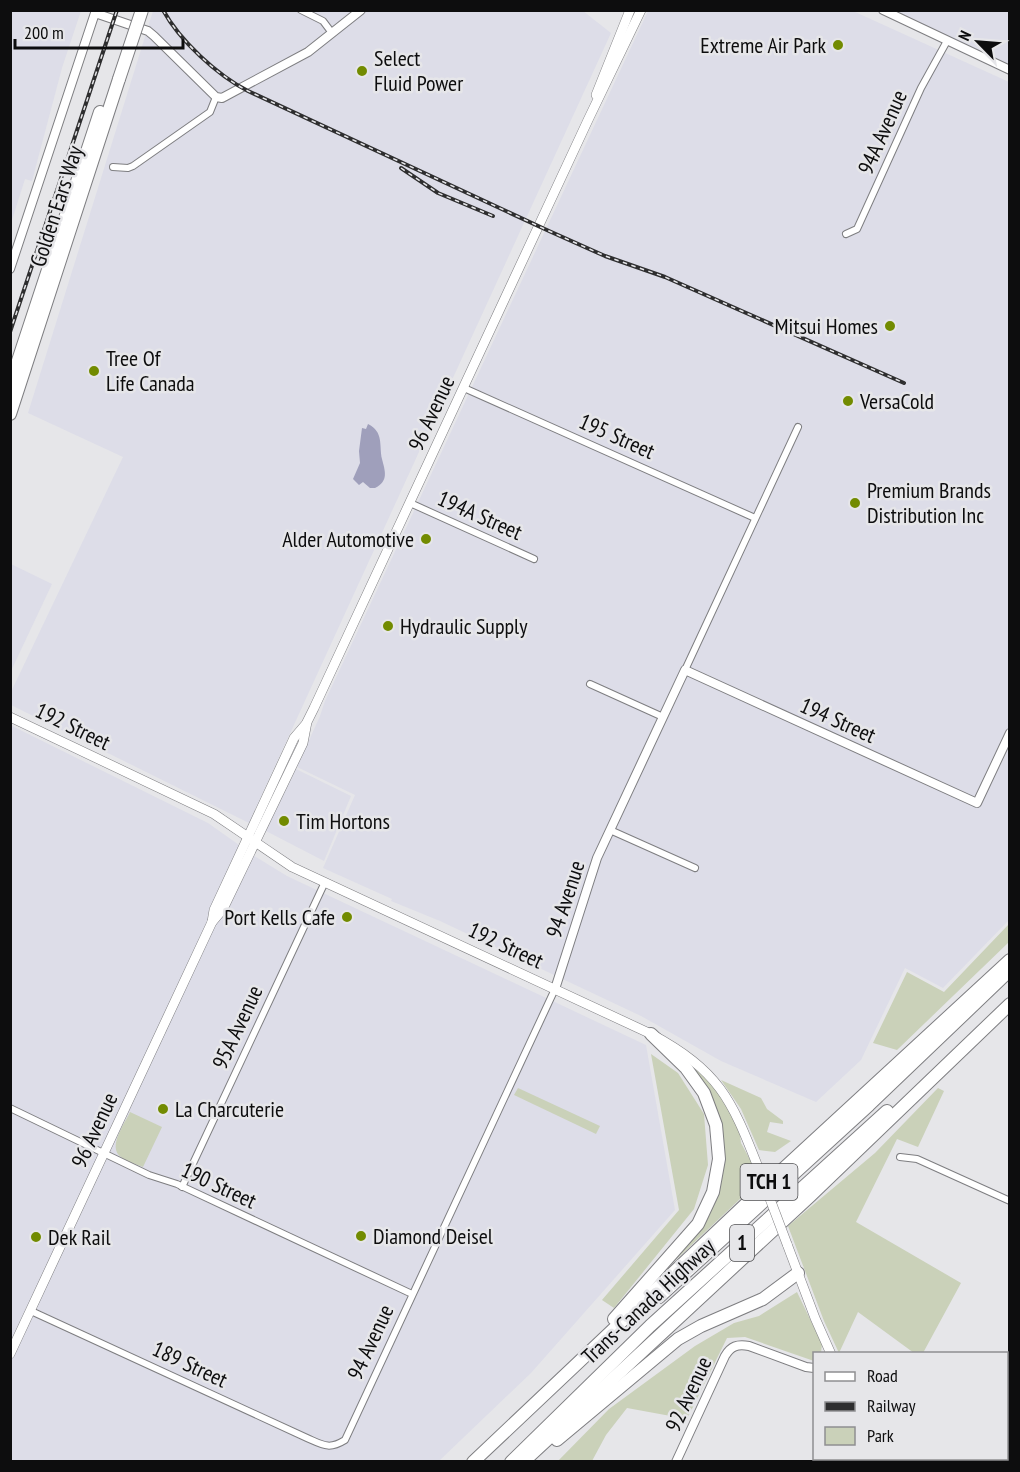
<svg xmlns="http://www.w3.org/2000/svg" width="1020" height="1472" font-family="'PT Sans Narrow',sans-serif">
	<style>
		.built { fill: #dddde8 }
		.green { fill: #cad1b9 }
		.water { fill: #9f9fbb }
		.lines { fill: none; stroke-linecap: round; stroke-linejoin: round }
		.minor-casing { stroke: #7e7e81; stroke-width: 8 }
		.tertiary-casing { stroke: #7e7e81; stroke-width: 10 }
		.secondary-casing { stroke: #7e7e81; stroke-width: 10 }
		.motorway-casing { stroke: #7e7e81; stroke-width: 14 }
		.minor { stroke: #fff; stroke-width: 6 }
		.tertiary { stroke: #fff; stroke-width: 8 }
		.secondary { stroke: #fff; stroke-width: 9 }
		.motorway { stroke: #fff; stroke-width: 12 }
		.rail-casing { stroke: #2e2e2f; stroke-width: 4 }
		.rail { stroke: #e6e6e9; stroke-width: 1.5; stroke-dasharray: 4.5; stroke-linecap: butt }
		.secondary-bridge-casing { stroke: #7e7e81; stroke-width: 10; stroke-linecap: butt }
		.motorway-bridge-casing { stroke: #7e7e81; stroke-width: 14; stroke-linecap: butt }
		.secondary-bridge { stroke: #fff; stroke-width: 9 }
		.motorway-bridge { stroke: #fff; stroke-width: 12 }
		.poi-dot { fill: #728b00; stroke: #e6e6e9; stroke-width: 2 }
		.labels { text-anchor: middle; stroke-width: 5; stroke-linejoin: round; paint-order: stroke }
		.shield { fill: #e6e6e9; stroke: #4e4e50; stroke-width: 1.5 }
		.shield-label { font-size: 21px; font-weight: bold; fill: #0d0d0e }
		.poi-label { font-size: 22px; fill: #0d0d0e; stroke: #e6e6e9; text-anchor: start }
		.street-label { font-size: 22px; fill: #0d0d0e; stroke: #e6e6e9 }
	</style>
	<rect width="100%" height="100%" fill="#e6e6e9"/>
	<g class="built">
		<path d="M11,10L81,11L62,68L32,181L25,179L11,223Z"/>
		<path d="M153,11H583L611,33L249,823L11,705L10,694L123,457L28,413Z"/>
		<path d="M648,11H853L1009,82V920L943,988L905,968L861,1060L816,1102L721,1061L641,1016L440,921L391,901L392,899L323,868L355,795L297,767L320,716L325,701Z"/>
		<path d="M893,11H1009V65Z"/>
		<path d="M11,564L52,584L11,671Z"/>
		<path d="M10,725L208,823L256,857L287,876L646,1045L675,1210L531,1373L439,1461H11Z"/>
		<path d="M296,769L351,796L324,861L266,831Z"/>
	</g>
	<g class="green">
		<path d="M1009,924V942L897,1050L873,1043L907,972L944,992Z"/>
		<path d="M651,1054L678,1073L704,1114L708,1165L694,1209L614,1308L602,1300L679,1210Z"/>
		<path d="M694,1067L712,1083L739,1127L741,1143L753,1165L759,1181L663,1272L700,1225L722,1153L691,1071Z"/>
		<path d="M721,1080L761,1098L767,1109L783,1121V1124L770,1122L767,1132L791,1141L775,1152L759,1150L741,1109Z"/>
		<path d="M518,1088L600,1126L596,1134L514,1095Z"/>
		<path d="M938,1088L944,1091L918,1147L897,1139L856,1222L961,1283L923,1353H914L858,1312L839,1353L824,1321L788,1226L875,1153Z"/>
		<path d="M130,1112L162,1127L143,1167C136,1164 127,1162 121,1157C107,1147 125,1123 130,1112Z"/>
		<path d="M797,1292L822,1344L821,1353L814,1354V1361L745,1337L727,1338L687,1419L627,1408L606,1435L592,1461L557,1462L609,1409L695,1346L734,1323L759,1316Z"/>
	</g>
	<path class="water" d="M368,424C384,432 379,445 382,459C385,471 389,481 375,488H370L363,482L359,485L353,479L360,463L359,451L362,428L366,429Z"/>
	<g class="lines">
		<g class="minor-casing">
			<g id="minor">
				<path d="M301,10L323,21L332,33"/>
				<path d="M113,167L128,168L133,166L210,112L216,97"/>
				<path d="M846,234L857,229L921,88L947,41"/>
				<path d="M464,388L755,518"/>
				<path d="M410,503L534,559"/>
				<path d="M685,670L798,427"/>
				<path d="M590,684L663,717"/>
				<path d="M610,830L695,868"/>
				<path d="M10,1108L149,1175L177,1184L412,1294"/>
				<path d="M900,1157L917,1159L1010,1201"/>
				<path d="M182,1187L325,882"/>
				<path d="M31,1311L307,1438C323,1445 329,1450 345,1440L555,989"/>
			</g>
		</g>
		<g class="tertiary-casing">
			<g id="tertiary">
				<path d="M883,10L1010,70"/>
				<path d="M10,269L95,13L148,31L154,36L216,97L222,98L308,52L361,10"/>
				<path d="M555,989L597,858L685,670L977,803L1010,733"/>
				<path d="M676,1462L725,1356C731,1346 737,1344 749,1346L806,1367L814,1368"/>
			</g>
		</g>
		<g class="secondary-casing">
			<g id="secondary">
				<path d="M596,95L630,10"/>
				<path d="M10,717L214,814L292,867L651,1034C719,1071 731,1098 758,1167"/>
				<path d="M212,922L214,910L294,738L306,724"/>
				<path d="M787,1244L815,1318L831,1354"/>
				<path d="M10,1354L212,922L223,909L303,743L307,722L314,708L588,120L641,10"/>
				<path d="M958,1458L962,1462"/>
			</g>
		</g>
		<g class="motorway-casing">
			<g id="motorway">
				<path d="M10,385L100,112"/>
				<path d="M10,414L119,79"/>
				<path d="M659,1297L869,1105L1006,974"/>
				<path d="M614,1319L698,1224L713,1192L719,1159L716,1125L704,1093L686,1068L651,1034"/>
				<path d="M557,1440L678,1339L701,1326L763,1299L798,1273"/>
				<path d="M473,1462L783,1169L1010,960"/>
				<path d="M511,1462L650,1326L887,1111"/>
				<path d="M523,1462L810,1196L1010,1004"/>
			</g>
		</g>
		<use href="#minor" class="minor"/>
		<use href="#tertiary" class="tertiary"/>
		<use href="#secondary" class="secondary"/>
		<use href="#motorway" class="motorway"/>
		<g class="rail-casing">
			<g id="rail">
				<path d="M163,10C180,41 217,75 248,91L549,231L605,256L665,277L904,383"/>
				<path d="M401,168L438,193L493,216"/>
				<path d="M10,332L117,10"/>
			</g>
		</g>
		<use href="#rail" class="rail"/>
		<g class="secondary-bridge-casing">
			<path id="secondary-bridge" d="M758,1167L787,1244"/>
		</g>
		<g class="motorway-bridge-casing">
			<path id="motorway-bridge" d="M119,79L142,10"/>
		</g>
		<use href="#secondary-bridge" class="secondary-bridge"/>
		<use href="#motorway-bridge" class="motorway-bridge"/>
	</g>
	<g class="poi-dot">
		<circle cx="838" cy="45" r="6"/>
		<circle cx="362" cy="71" r="6"/>
		<circle cx="890" cy="326" r="6"/>
		<circle cx="94" cy="371" r="6"/>
		<circle cx="848" cy="401" r="6"/>
		<circle cx="855" cy="503" r="6"/>
		<circle cx="426" cy="539" r="6"/>
		<circle cx="388" cy="626" r="6"/>
		<circle cx="284" cy="821" r="6"/>
		<circle cx="347" cy="917" r="6"/>
		<circle cx="163" cy="1109" r="6"/>
		<circle cx="361" cy="1236" r="6"/>
		<circle cx="36" cy="1237" r="6"/>
	</g>
	<g class="labels">
		<g class="shield">
			<rect x="740.5" y="1164" width="57" height="36" rx="4.5"/>
			<rect x="730" y="1225" width="24" height="36" rx="4.5"/>
		</g>
		<g class="shield-label">
			<text x="769" y="1189">TCH 1</text>
			<text x="742" y="1250">1</text>
		</g>
		<g class="poi-label">
			<text x="826" y="53" text-anchor="end">Extreme Air Park</text>
			<text x="374" y="66">Select<tspan x="374" dy="25">Fluid Power</tspan></text>
			<text x="878" y="334" text-anchor="end">Mitsui Homes</text>
			<text x="106" y="366">Tree Of<tspan x="106" dy="25">Life Canada</tspan></text>
			<text x="860" y="409">VersaCold</text>
			<text x="867" y="498">Premium Brands<tspan x="867" dy="25">Distribution Inc</tspan></text>
			<text x="414" y="547" text-anchor="end">Alder Automotive</text>
			<text x="400" y="634">Hydraulic Supply</text>
			<text x="296" y="829">Tim Hortons</text>
			<text x="335" y="925" text-anchor="end">Port Kells Cafe</text>
			<text x="175" y="1117">La Charcuterie</text>
			<text x="373" y="1244">Diamond Deisel</text>
			<text x="48" y="1245">Dek Rail</text>
		</g>
		<g class="street-label">
			<text transform="translate(882 132) rotate(-66)" y="8">94A Avenue</text>
			<text transform="translate(56 206) rotate(-72)" y="8">Golden Ears Way</text>
			<text transform="translate(431 413) rotate(-65)" y="8">96 Avenue</text>
			<text transform="translate(617 436) rotate(24)" y="8">195 Street</text>
			<text transform="translate(480 515) rotate(24)" y="8">194A Street</text>
			<text transform="translate(838 720) rotate(24)" y="8">194 Street</text>
			<text transform="translate(73 726) rotate(26)" y="8">192 Street</text>
			<text transform="translate(565 899) rotate(-72)" y="8">94 Avenue</text>
			<text transform="translate(506 945) rotate(25)" y="8">192 Street</text>
			<text transform="translate(237 1027) rotate(-65)" y="8">95A Avenue</text>
			<text transform="translate(94 1130) rotate(-65)" y="8">96 Avenue</text>
			<text transform="translate(219 1185) rotate(25)" y="8">190 Street</text>
			<text transform="translate(648 1301) rotate(-43)" y="8">Trans-Canada Highway</text>
			<text transform="translate(370 1342) rotate(-65)" y="8">94 Avenue</text>
			<text transform="translate(190 1364) rotate(25)" y="8">189 Street</text>
			<text transform="translate(688 1394) rotate(-65)" y="8">92 Avenue</text>
		</g>
	</g>
	<rect width="1020" height="1472" fill="none" stroke="#0d0d0e" stroke-width="24"/>
	<rect x="813" y="1352" width="195" height="108" fill="#e6e6e9" stroke="#8f8f91" stroke-width="1.5"/>
	<rect x="825" y="1372" width="30" height="9" fill="#ffffff" stroke="#8f8f91" stroke-width="1.5"/>
	<text x="867" y="1382" font-size="18" fill="#0d0d0e">Road</text>
	<rect x="825" y="1402" width="30" height="9" fill="#2e2e2f" stroke="#8f8f91" stroke-width="1.5"/>
	<text x="867" y="1412" font-size="18" fill="#0d0d0e">Railway</text>
	<rect x="825" y="1427" width="30" height="18" fill="#cad1b9" stroke="#8f8f91" stroke-width="1.5"/>
	<text x="867" y="1442" font-size="18" fill="#0d0d0e">Park</text>
	<g transform="translate(978 42) rotate(295)" stroke="#e6e6e9" stroke-width="4.5" paint-order="stroke">
	<path d="M0-4.5L10 22L0 15L-10 22Z" fill="#0d0d0e"/>
	<text y="-9" font-size="16" font-weight="bold" text-anchor="middle" fill="#0d0d0e">N</text>
	</g>
	<path d="M15 39v9h168v-9" fill="none" stroke="#0d0d0e" stroke-width="3"/>
	<text x="24" y="39" font-size="18" fill="#0d0d0e" stroke="#e6e6e9" stroke-width="4.5" paint-order="stroke">200 m</text>
</svg>
